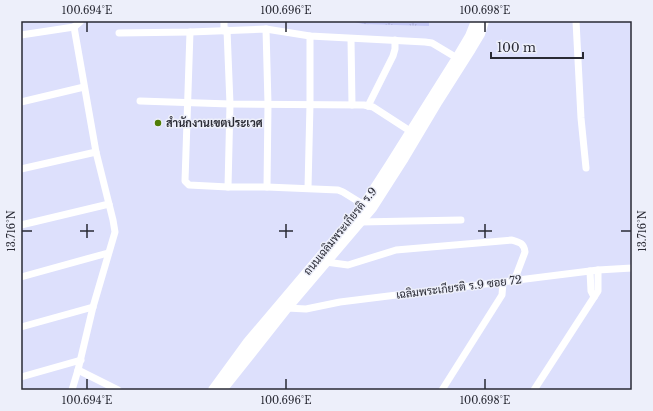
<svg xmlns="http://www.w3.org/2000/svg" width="653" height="411" font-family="'Libre Baskerville',Sarabun,serif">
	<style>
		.grass { fill: url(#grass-tufts) }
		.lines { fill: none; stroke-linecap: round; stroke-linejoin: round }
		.street { stroke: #fff; stroke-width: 7 }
		.secondary { stroke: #fff; stroke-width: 10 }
		.ticks { fill: none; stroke: #292a34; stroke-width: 1.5 }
		.poi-dot { fill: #507e07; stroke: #edeffa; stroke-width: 1.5 }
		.labels { text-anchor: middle; stroke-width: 3; stroke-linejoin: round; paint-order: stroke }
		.poi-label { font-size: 11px; font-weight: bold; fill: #292a34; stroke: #edeffa; text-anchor: start }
		.street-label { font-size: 11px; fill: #292a34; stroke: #edeffa }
		.neatline { fill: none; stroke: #292a34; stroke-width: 1.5 }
		.ticks-label { font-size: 10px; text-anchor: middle; fill: #292a34 }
	</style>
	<defs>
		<pattern id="grass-tufts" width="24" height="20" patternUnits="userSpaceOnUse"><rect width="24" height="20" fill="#c4c8f7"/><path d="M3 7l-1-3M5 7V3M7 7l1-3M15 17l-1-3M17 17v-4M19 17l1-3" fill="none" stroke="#a8acd4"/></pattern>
	</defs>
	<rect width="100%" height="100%" fill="#dde0fc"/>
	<path class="grass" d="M351,21H429V26L363,24Z"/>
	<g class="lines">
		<g class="street">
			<path d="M224,21V31"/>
			<path d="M576,21L581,118L586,168"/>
			<path d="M74,27L81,21"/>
			<path d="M266,29L268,104L267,187"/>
			<path d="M227,30L230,104L228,187"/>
			<path d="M190,32L185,181L189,185L228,187H267L338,190L343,192L364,205"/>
			<path d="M119,33L190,32L266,29L310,36L425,42L432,43L457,58"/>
			<path d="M21,35L74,27"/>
			<path d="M351,39L352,105"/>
			<path d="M140,101L230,104L364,105L373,107L410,131"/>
			<path d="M21,102L84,87"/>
			<path d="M368,106L393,56L395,49V40"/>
			<path d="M21,169L96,152"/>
			<path d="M308,188L310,104V36"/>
			<path d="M360,222L461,220"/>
			<path d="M21,225L109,204"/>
			<path d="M326,262L348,265L396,250L512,240C519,242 524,243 525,252L514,281"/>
			<path d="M590,271L591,291L594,297"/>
			<path d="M21,277L108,253"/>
			<path d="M287,308L306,309L340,302L598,270L632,268"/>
			<path d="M21,327L93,307"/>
			<path d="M78,370L118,390"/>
			<path d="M21,377L81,360"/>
			<path d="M72,390L78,370L93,307L115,232L113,220L96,152L74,27"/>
			<path d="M442,390L502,295L503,282"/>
			<path d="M534,390L598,291V270"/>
		</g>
		<g class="secondary">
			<path d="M213,390L248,342L364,205L391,163L457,58L470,36L476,21"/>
			<path d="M222,390L287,308L372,208L404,158L438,101L471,49L480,34L484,21"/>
		</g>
	</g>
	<path class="ticks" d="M87,22V32M286,22V32M485,22V32M87,224V238M286,224V238M485,224V238M22,231H32M80,231H94M279,231H293M478,231H492M621,231H631M87,379V389M286,379V389M485,379V389"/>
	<circle class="poi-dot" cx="158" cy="123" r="4"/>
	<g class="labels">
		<g class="poi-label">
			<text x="166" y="127">สำนักงานเขตประเวศ</text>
		</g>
		<g class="street-label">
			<text transform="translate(340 231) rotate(-51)" y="4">ถนนเฉลิมพระเกียรติ ร.9</text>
			<text transform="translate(459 287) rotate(-7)" y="4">เฉลิมพระเกียรติ ร.9 ซอย 72</text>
		</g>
	</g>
	<rect width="653" height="411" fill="none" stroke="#edeffa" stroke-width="44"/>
	<path d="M491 52v6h92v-6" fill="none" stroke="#292a34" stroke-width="2"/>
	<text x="497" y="52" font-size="12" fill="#292a34" stroke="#edeffa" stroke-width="3" paint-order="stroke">100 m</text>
	<rect x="22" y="22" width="609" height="367" class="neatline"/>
	<g class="ticks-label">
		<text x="87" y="14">100.694°E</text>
		<text x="286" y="14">100.696°E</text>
		<text x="485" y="14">100.698°E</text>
		<text transform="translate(11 231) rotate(-90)" y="4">13.716°N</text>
		<text transform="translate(642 231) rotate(-90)" y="4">13.716°N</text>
		<text x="87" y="404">100.694°E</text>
		<text x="286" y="404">100.696°E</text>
		<text x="485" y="404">100.698°E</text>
	</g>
</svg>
